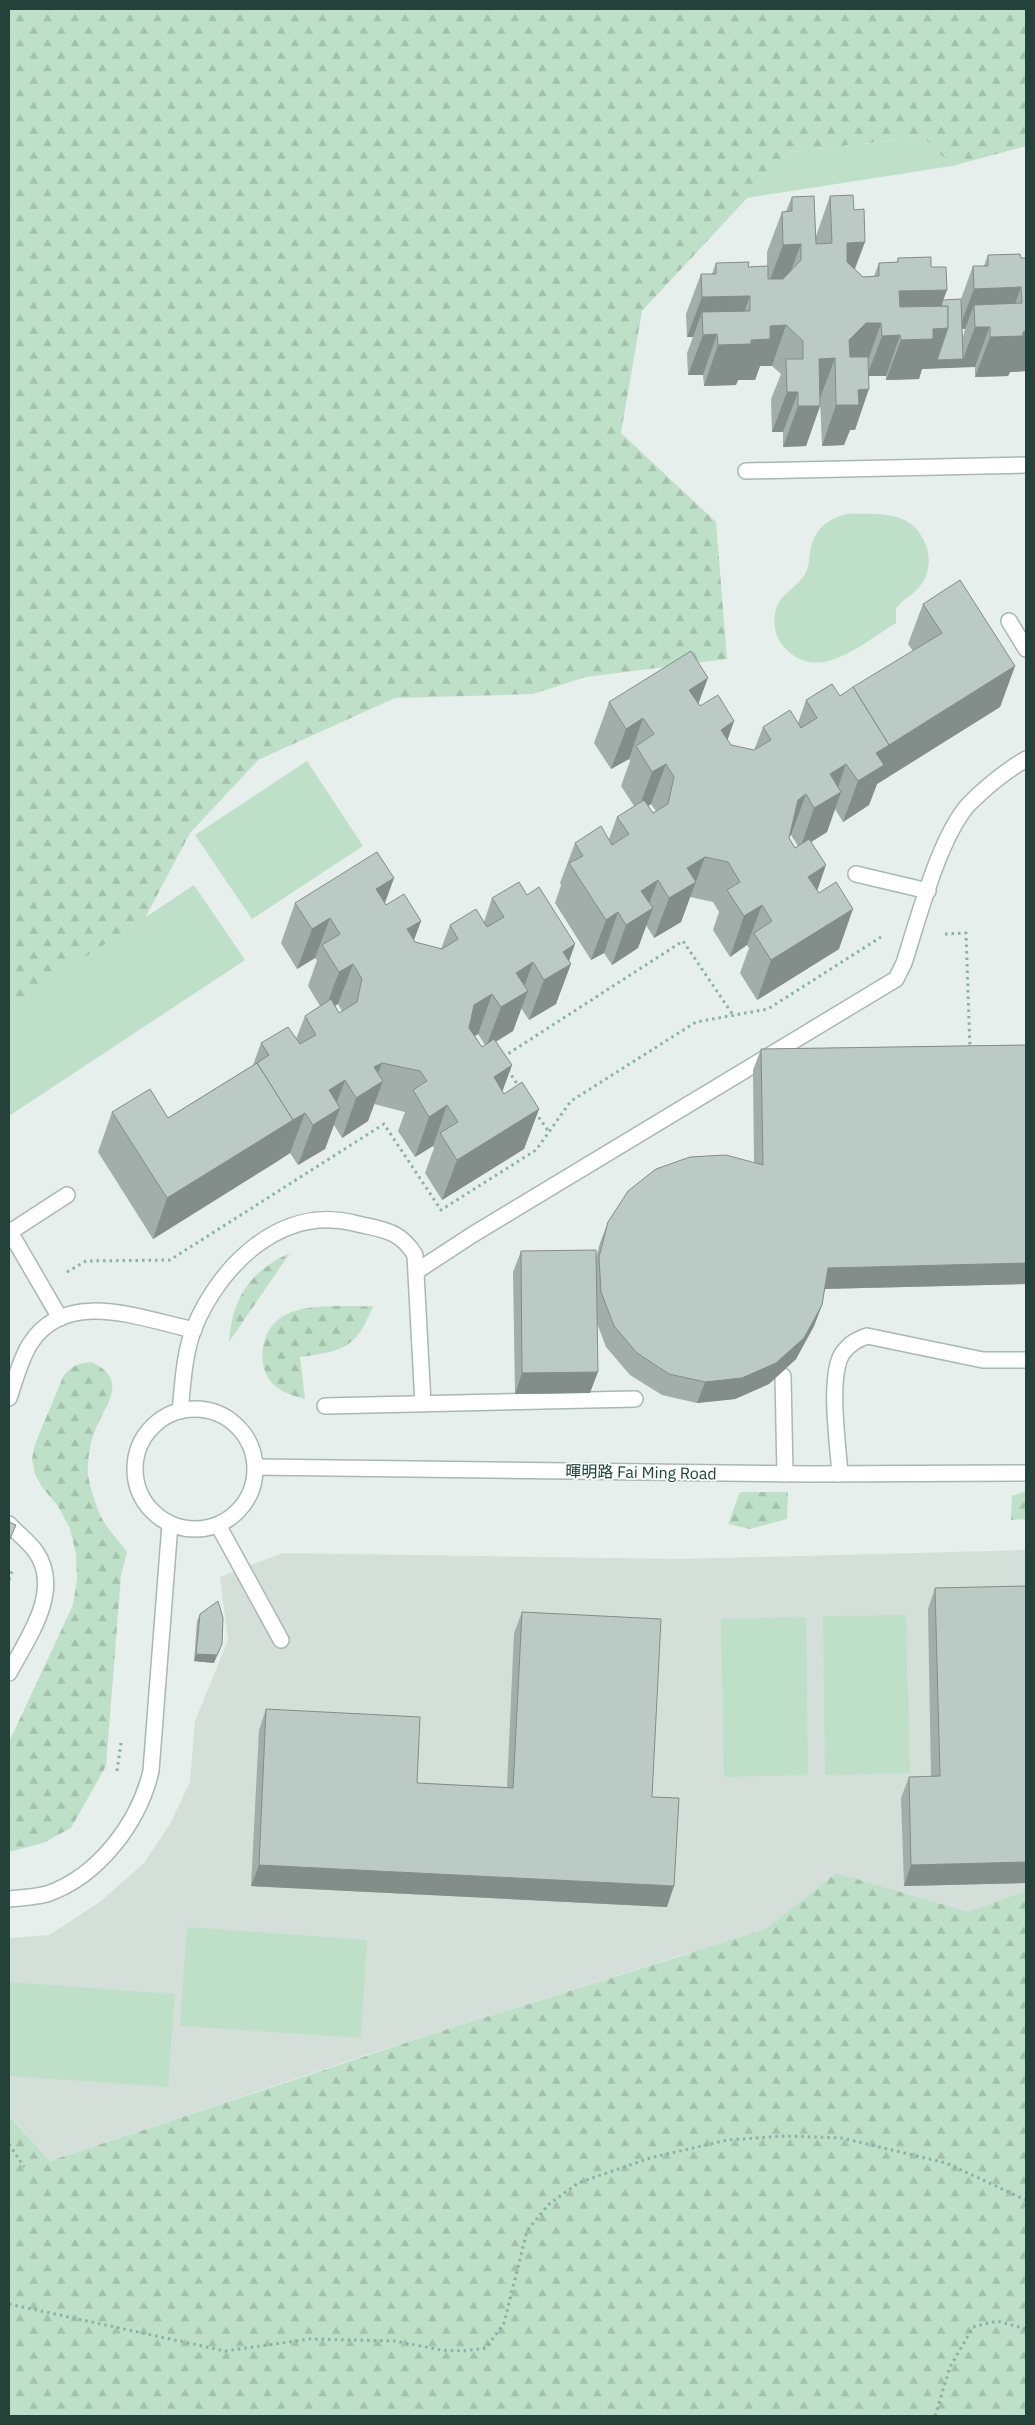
<svg xmlns="http://www.w3.org/2000/svg" width="1035" height="2425" font-family="'IBM Plex Sans','Noto Sans TC',sans-serif">
	<style>
		.built { fill: #d4dfda }
		.forest { fill: url(#forest-firs) }
		.green { fill: #bfe0c8 }
		.lines { fill: none; stroke-linecap: round; stroke-linejoin: round }
		.lane-casing { stroke: #a8b8b2; stroke-width: 18 }
		.street-casing { stroke: #a8b8b2; stroke-width: 18 }
		.path { stroke: #86b3a5; stroke-width: 3; stroke-dasharray: 2.5 4; stroke-linecap: butt }
		.lane { stroke: #fff; stroke-width: 15 }
		.street { stroke: #fff; stroke-width: 15 }
		.wall { fill: #a1aea9; fill-rule: evenodd }
		.shaded-wall { fill: #838d89 }
		.building { fill: #bbcac4; stroke: #838d89 }
		.labels { text-anchor: middle; stroke-width: 4; stroke-linejoin: round; paint-order: stroke }
		.street-label { font-size: 16px; fill: #24423a; stroke: #f7fbf9 }
	</style>
	<defs>
		<pattern id="forest-firs" width="22" height="20" patternUnits="userSpaceOnUse" patternTransform="scale(1.25)"><rect width="22" height="20" fill="#bfe0c8"/><path d="M5 1l3.5 6h-7zM16 11l3.5 6h-7z" fill="#a4c1ad"/></pattern>
	</defs>
	<rect width="100%" height="100%" fill="#e6efeb"/>
	<path class="built" d="M1026,1550V1919L688,1953L363,2056L50,2161L9,2115V1938L49,1935L100,1902L144,1863L170,1824L190,1782L195,1721L228,1640L220,1577L283,1553L681,1559Z"/>
	<g class="forest">
		<path d="M9,9H1026V146L952,166L923,137L790,152L642,311L621,433L716,522L727,659L586,677L533,694L395,698L258,760L190,833L145,918L9,1008Z"/>
		<path d="M290,1253L229,1342C232,1298 250,1271 290,1253Z"/>
		<path d="M373,1306C356,1349 343,1351 300,1357L305,1399C293,1396 280,1392 271,1382C255,1361 262,1327 285,1315C306,1303 348,1307 373,1306Z"/>
		<path d="M92,1362C131,1382 104,1405 94,1433C90,1443 87,1464 88,1474C89,1485 98,1513 104,1522C110,1532 120,1542 127,1552L121,1575L106,1766L71,1828L43,1843L9,1852V1742L73,1605L77,1579L76,1554L70,1529L58,1506L42,1487L35,1474L32,1459L35,1444L63,1377C71,1366 78,1363 92,1362Z"/>
		<path d="M1026,1491V1519L1011,1520L1012,1496Z"/>
		<path d="M740,1492H788L787,1519L750,1529L728,1524Z"/>
		<path d="M836,1873L968,1912L1026,1891V2416H9V2116L50,2161L426,2036L766,1929Z"/>
	</g>
	<g class="green">
		<path d="M923,137L952,166L746,198L790,152Z"/>
		<path d="M848,514C877,514 912,510 925,543C930,554 930,567 925,578C919,592 905,597 896,608V623C864,642 819,685 785,648C775,638 772,622 776,609C781,593 797,588 805,574C809,567 809,560 810,552C814,530 827,518 848,514Z"/>
		<path d="M307,761L363,846L252,919L195,835Z"/>
		<path d="M194,885L245,960L9,1116V1008Z"/>
		<path d="M906,1615L910,1773L825,1775L823,1616Z"/>
		<path d="M806,1617L808,1775L724,1777L721,1619Z"/>
		<path d="M187,1927L367,1940L361,2038L180,2026Z"/>
		<path d="M9,1982L175,1994L168,2087L9,2076Z"/>
	</g>
	<g class="lines">
		<g class="lane-casing">
			<g id="lane">
				<path d="M746,471L1026,465"/>
				<path d="M1009,621L1026,649"/>
				<path d="M856,874L928,891"/>
				<path d="M417,1271L472,1235L896,979L904,963C918,920 939,837 969,804C986,787 1006,771 1026,759"/>
				<path d="M60,1318L10,1232L67,1195"/>
				<path d="M783,1376L785,1474"/>
				<path d="M9,1398C15,1381 20,1360 30,1344C66,1287 142,1319 194,1330"/>
				<path d="M325,1406L635,1399"/>
				<path d="M180,1411C183,1383 184,1354 194,1328C220,1265 281,1205 354,1223C382,1230 399,1229 415,1255L423,1404"/>
				<path d="M840,1474C838,1445 828,1377 842,1354C849,1344 856,1340 867,1336L983,1360H1026"/>
				<path d="M9,1524C17,1533 29,1542 36,1552C63,1591 27,1639 9,1673"/>
				<path d="M218,1525L281,1640"/>
			</g>
		</g>
		<g class="street-casing">
			<g id="street">
				<circle cx="195" cy="1469" r="60"/>
				<path d="M256,1467L810,1474L1026,1473"/>
				<path d="M9,1899C21,1898 35,1897 47,1894C99,1876 139,1822 151,1771L170,1524"/>
			</g>
		</g>
		<g class="path">
			<path d="M945,934L966,933L970,1049"/>
			<path d="M503,1057L683,941L733,1015"/>
			<path d="M508,1070L519,1087"/>
			<path d="M535,1112L549,1132"/>
			<path d="M67,1272L86,1261L170,1260L384,1124L441,1210L536,1150L571,1101L696,1022L768,1009L881,937"/>
			<path d="M9,1580L12,1571"/>
			<path d="M117,1771L121,1743"/>
			<path d="M9,2144L24,2167"/>
			<path d="M9,2304L225,2351L310,2339L395,2341L441,2350L463,2351L486,2348L504,2323L527,2231L548,2205L578,2183L650,2158L727,2140L785,2136L842,2138L946,2163L1026,2200"/>
			<path d="M935,2416L950,2367L973,2327L997,2321L1026,2329"/>
		</g>
		<use href="#lane" class="lane"/>
		<use href="#street" class="street"/>
	</g>
	<g class="wall">
		<path d="M830,196L855,269L863,277L874,276L879,263L897,262L898,258L931,267L947,290L943,300L961,299L973,266H984L988,255L1020,254L1026,371L1010,372L1008,376L975,377V367H960L922,369L919,379L886,380V376H869L855,430H850L844,445L822,446L820,398V406L806,446L783,447V432H772L771,399L781,374L772,366H760L755,380H738L736,385L704,386L703,375H688L687,353L693,337H687L686,314L701,274H712L716,263L748,267L767,266V252L782,212L786,211L792,197L816,236ZM962,329H965L963,337Z"/>
		<path d="M923,604L1015,666L1000,707L877,784L869,805L843,822L835,809L827,832L811,842L817,891L839,949L757,1000L740,973L749,948L747,945L730,957L713,930L719,912L713,902L690,897L681,922L654,938L646,925L638,948L612,965L604,953L591,960L555,903L561,885L560,883L575,843L609,839L617,817L634,806L621,786L630,761L629,759L611,769L594,743L609,702L698,703L700,706L734,721L727,740L731,745L754,750L763,727L798,723L806,700L840,696L913,651L908,644ZM651,804L656,811L653,813L648,806ZM791,835L798,846L795,848L789,838V836Z"/>
		<path d="M394,878L385,903L386,905L421,921L414,940L415,942L441,949L450,925L484,922L492,898L527,895L575,944L569,961L556,1004L529,1020L521,1008L513,1031L496,1042L512,1065L502,1091L504,1094L539,1109L524,1149L442,1200L425,1173L434,1148L433,1146L415,1157L398,1131L405,1112L374,1104L368,1121L342,1138L334,1125L325,1149L298,1165L290,1153L153,1239L98,1152L112,1112L168,1118L253,1065L261,1043L296,1039L305,1016L320,1006L308,986L317,960L315,958L297,969L281,943L295,903ZM338,1004L342,1011L339,1013L335,1006ZM478,1034L485,1045L482,1047L475,1036Z"/>
		<path d="M1026,1045V1284L824,1289L822,1305L814,1326L796,1359L769,1384L735,1399L697,1403L662,1395L630,1375L606,1347L597,1323L590,1393L515,1394L513,1272L521,1251L596,1258L600,1243L608,1222L754,1163L753,1070L761,1049Z"/>
		<path d="M1026,1586V1883L904,1886L901,1798L909,1777H931L928,1609L935,1588Z"/>
		<path d="M522,1612L652,1797L667,1907L251,1886L259,1730L266,1709L417,1783L507,1787L514,1633Z"/>
		<path d="M200,1614L214,1663L194,1661L197,1621Z"/>
	</g>
	<g class="shaded-wall">
		<path d="M865,242L850,282L832,283L847,243Z"/>
		<path d="M801,244L786,284L768,285L783,245Z"/>
		<path d="M1021,287L1007,327L989,328L975,367L922,369L919,379L886,380L901,340L933,329L948,328L963,359L975,327L974,305L965,329H959L974,289Z"/>
		<path d="M947,290L932,330L885,331L899,291Z"/>
		<path d="M750,296L735,336L717,334L703,375H688L703,335L702,312L693,337H687L702,297Z"/>
		<path d="M866,323H881L867,363H851L835,380L849,340Z"/>
		<path d="M786,325L772,366H760L755,380H738L736,385L704,386L718,345L751,340L770,326Z"/>
		<path d="M1026,331V371L1010,372L1008,376L975,377L990,337Z"/>
		<path d="M900,335L886,376H867L882,336Z"/>
		<path d="M835,358L820,398L819,359Z"/>
		<path d="M869,389L855,430H850L844,445L822,446L836,405L858,390Z"/>
		<path d="M787,392H798L783,432H772Z"/>
		<path d="M798,406H820L806,446L783,447Z"/>
		<path d="M1015,666L1000,707L877,784L869,805L843,822L858,781L876,753L889,745L881,766L889,745Z"/>
		<path d="M708,678L693,718L689,690Z"/>
		<path d="M643,718L629,759L611,769L626,729Z"/>
		<path d="M734,721L720,762L721,730Z"/>
		<path d="M666,764L651,804L637,813L652,772Z"/>
		<path d="M846,764L835,796L841,792L827,832L800,849L814,808L830,774Z"/>
		<path d="M806,794L791,835L783,840L798,800Z"/>
		<path d="M705,857L681,922L654,938L669,898L687,868Z"/>
		<path d="M826,865L812,906L808,877Z"/>
		<path d="M394,878L379,918L376,889Z"/>
		<path d="M658,880L646,912L653,908L638,948L612,965L626,925L641,891Z"/>
		<path d="M762,905L747,945L730,957L744,916Z"/>
		<path d="M853,909L839,949L757,1000L771,960Z"/>
		<path d="M618,912L604,953L591,960L606,920Z"/>
		<path d="M330,918L315,958L297,969L312,929Z"/>
		<path d="M421,921L406,961L407,929Z"/>
		<path d="M575,944L567,966L571,964L556,1004L529,1020L544,980L563,952Z"/>
		<path d="M533,962L521,995L528,991L513,1031L486,1047L501,1007L516,973Z"/>
		<path d="M353,964L338,1004L324,1012L339,972Z"/>
		<path d="M492,994L478,1034L460,1045L474,1005Z"/>
		<path d="M382,1063L373,1087L383,1081L368,1121L342,1138L356,1098L374,1067Z"/>
		<path d="M512,1065L497,1106L494,1077Z"/>
		<path d="M345,1080L333,1113L340,1108L325,1149L298,1165L313,1125L329,1090Z"/>
		<path d="M447,1105L433,1146L415,1157L429,1117Z"/>
		<path d="M539,1109L524,1149L442,1200L457,1160Z"/>
		<path d="M305,1113L290,1153L278,1161L293,1120Z"/>
		<path d="M293,1120L278,1161L153,1239L167,1198Z"/>
		<path d="M1026,1263V1284L820,1289L828,1268Z"/>
		<path d="M822,1305L814,1326L796,1359L769,1384L735,1399L697,1403L705,1382Z"/>
		<path d="M598,1372L590,1393L515,1394L522,1373Z"/>
		<path d="M222,1644L214,1663L194,1661L196,1654Z"/>
		<path d="M1026,1862V1883L904,1886L911,1865Z"/>
		<path d="M259,1865L674,1886L667,1907L251,1886Z"/>
	</g>
	<g class="building">
		<path d="M853,195L854,210L864,209L865,242L847,243V262L863,277L879,276V263L898,262V258L931,257V267H946L947,290L899,291L900,307L948,306V328L933,329V339L901,340L900,335L882,336L881,323H866L849,340L850,357H868L869,389L858,390L859,405H836L835,358L819,359L820,406H798V392H787L786,359H803V341L786,325L770,326V339L751,340V344L718,345L717,334L703,335L702,312L750,311V296L702,297L701,274H716V263L749,262L748,267L768,266V279H783L801,260V244L783,245L782,212L792,211V197L814,196L816,244L832,243L830,196Z"/>
		<path d="M1020,254L1021,258H1026V331L1023,332V336L990,337V327H975L974,305L1022,303L1021,287L974,289L973,266H988V255Z"/>
		<path d="M961,299L963,359L937,360L948,328V306H941L943,300Z"/>
		<path d="M960,580L1015,666L889,745L853,687L942,633L923,604Z"/>
		<path d="M691,651L708,678L689,690L700,706L718,695L734,721L721,730L731,745L754,750L771,740L763,727L790,710L801,728L817,718L806,700L832,684L840,696L853,687L889,745L876,753L884,765L858,781L846,764L830,774L841,792L814,808L806,794L798,800L789,838L795,848L809,839L826,865L808,877L819,893L836,882L853,909L771,960L754,933L772,921L762,905L744,916L727,890L740,882L728,862L705,857L687,868L696,882L669,898L658,880L641,891L653,908L626,925L618,912L606,920L569,863L583,856L575,843L601,826L612,845L629,834L617,817L644,800L653,813L668,804L674,777L666,764L652,772L636,746L654,734L643,718L626,729L609,702Z"/>
		<path d="M377,852L394,878L376,889L386,905L404,894L421,921L407,929L415,942L442,949L458,939L450,925L476,909L487,927L504,917L492,898L519,882L527,895L539,887L575,944L563,952L571,964L544,980L533,962L516,973L528,991L501,1007L492,994L474,1005L469,1028L482,1047L494,1039L512,1065L494,1077L504,1094L522,1082L539,1109L457,1160L440,1133L458,1122L447,1105L429,1117L413,1090L427,1081L420,1071L382,1063L374,1067L383,1081L356,1098L345,1080L329,1090L340,1108L313,1125L305,1113L293,1120L257,1063L269,1055L261,1043L288,1027L300,1044L316,1035L305,1016L331,999L339,1013L357,1002L362,979L353,964L339,972L322,945L340,934L330,918L312,929L295,903Z"/>
		<path d="M1026,1045V1263L828,1268L822,1305L804,1338L776,1363L742,1378L705,1382L669,1374L637,1353L614,1326L601,1292L599,1257L608,1222L628,1191L656,1169L690,1157L726,1155L763,1165L761,1049Z"/>
		<path d="M257,1063L293,1120L167,1198L112,1112L150,1089L168,1118Z"/>
		<path d="M596,1250L598,1372L522,1373L521,1251Z"/>
		<path d="M9,1522L16,1525L9,1541Z"/>
		<path d="M1026,1586V1862L911,1865L909,1777L940,1776L935,1588Z"/>
		<path d="M218,1601L223,1618L222,1644L217,1655L196,1654L200,1614Z"/>
		<path d="M522,1612L661,1619L652,1797L679,1798L674,1886L259,1865L266,1709L420,1717L417,1783L513,1788Z"/>
	</g>
	<g class="labels">
		<g class="street-label">
			<text transform="translate(641 1472) rotate(1)" y="6">暉明路 Fai Ming Road</text>
		</g>
	</g>
	<rect width="1035" height="2425" fill="none" stroke="#24423a" stroke-width="20"/>
</svg>
